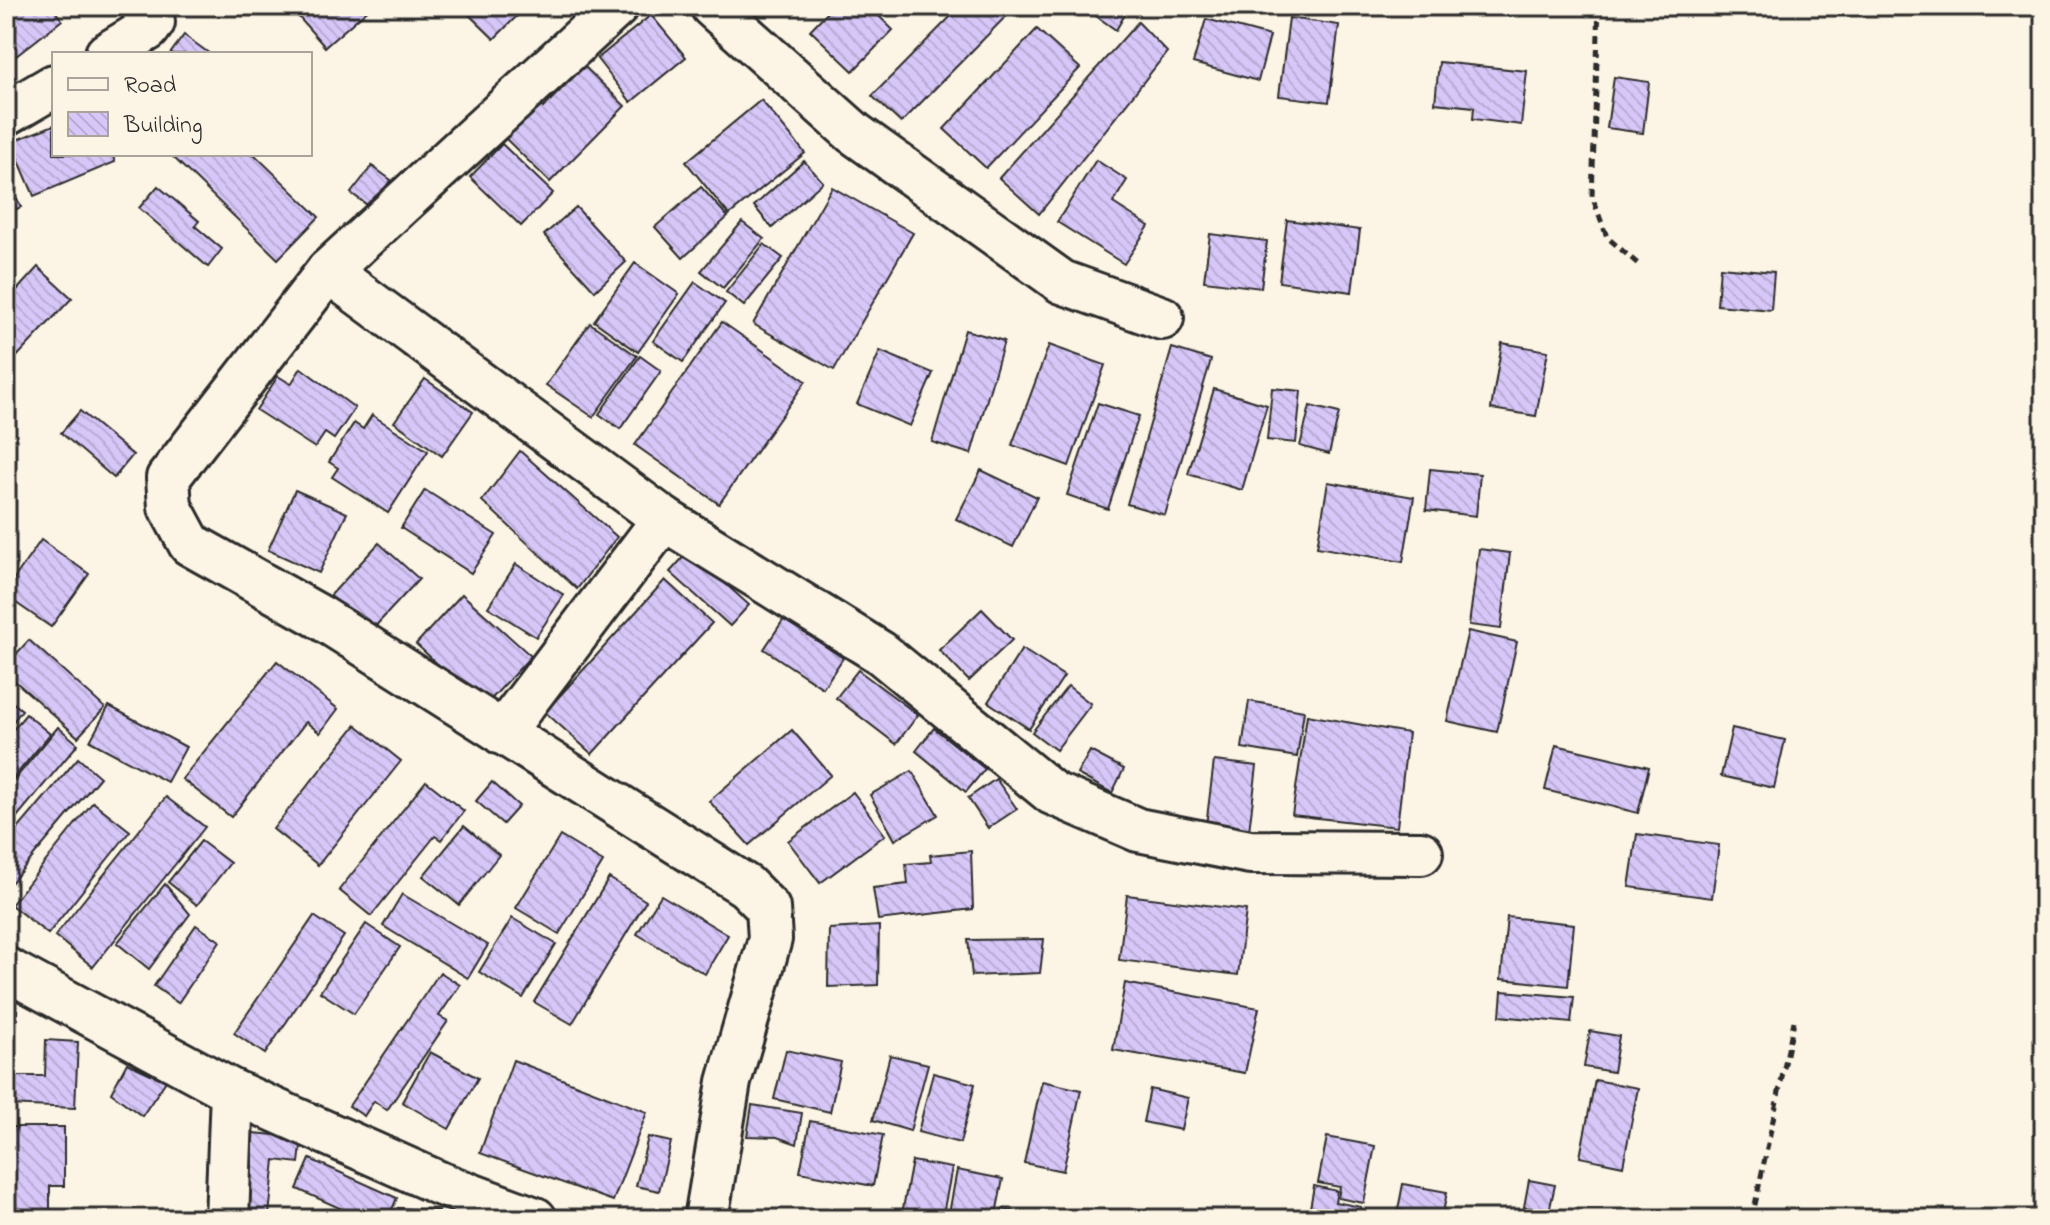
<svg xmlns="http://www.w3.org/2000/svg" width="2050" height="1225" font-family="'Indie Flower',sans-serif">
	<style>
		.building { fill: url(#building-back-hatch); stroke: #2b2b2b; stroke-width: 2 }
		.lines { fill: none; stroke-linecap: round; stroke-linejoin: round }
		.minor-casing { stroke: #2b2b2b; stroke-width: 48 }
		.path { stroke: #2b2b2b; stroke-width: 5; stroke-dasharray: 8 6; stroke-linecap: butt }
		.minor { stroke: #fcf5e5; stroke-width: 42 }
	</style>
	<defs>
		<pattern id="building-back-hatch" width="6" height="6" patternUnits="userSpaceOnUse" patternTransform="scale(2)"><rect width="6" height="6" fill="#d7c7f8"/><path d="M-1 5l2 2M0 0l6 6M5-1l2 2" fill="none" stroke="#b9abd5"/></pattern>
	</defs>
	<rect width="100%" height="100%" fill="#fcf5e5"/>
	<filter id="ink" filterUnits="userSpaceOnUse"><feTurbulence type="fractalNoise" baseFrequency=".0125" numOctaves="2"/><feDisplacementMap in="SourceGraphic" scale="16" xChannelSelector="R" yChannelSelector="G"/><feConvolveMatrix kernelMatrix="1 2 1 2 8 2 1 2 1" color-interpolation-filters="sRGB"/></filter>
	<g filter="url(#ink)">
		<g class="building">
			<path d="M6,6H51L62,20L6,64Z"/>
			<path d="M289,6H372L325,47Z"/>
			<path d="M460,6H527L494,39Z"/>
			<path d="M833,6H869L893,30L853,71L810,30Z"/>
			<path d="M961,6H1016L901,123L872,96Z"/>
			<path d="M1082,6H1130L1116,30Z"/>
			<path d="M1375,6H1436V11Z"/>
			<path d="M651,15L686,57L631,102L597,59Z"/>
			<path d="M1289,18L1339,25L1329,102L1279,96Z"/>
			<path d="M1206,19L1270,36L1258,81L1193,63Z"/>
			<path d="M1138,22L1167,52L1039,214L999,178Z"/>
			<path d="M1037,29L1080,68L986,168L944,129Z"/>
			<path d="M184,35L210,54H170Z"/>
			<path d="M1439,62L1527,71L1521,125L1473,119L1474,107L1435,103Z"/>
			<path d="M584,66L625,106L550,182L504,137L538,103L543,108Z"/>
			<path d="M1614,77L1649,82L1643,133L1607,128Z"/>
			<path d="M761,100L805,153L729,215L686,162Z"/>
			<path d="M54,125V154H112L115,162L34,196L11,142Z"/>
			<path d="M502,144L553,193L521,226L470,177Z"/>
			<path d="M170,154H254L319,217L278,259Z"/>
			<path d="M1096,160L1127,180L1113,203L1149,226L1124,264L1057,222Z"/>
			<path d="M804,161L823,182L772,228L754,206Z"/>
			<path d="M372,166L391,180L370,207L351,193Z"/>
			<path d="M6,179L21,207L6,214Z"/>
			<path d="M158,186L199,221L195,226L222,249L208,267L139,208Z"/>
			<path d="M701,187L728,217L683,258L655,227Z"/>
			<path d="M832,187L913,233L834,370L753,324Z"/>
			<path d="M576,207L626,262L595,291L544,235Z"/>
			<path d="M1287,220L1360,230L1352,292L1279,282Z"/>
			<path d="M742,222L764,239L723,288L701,271Z"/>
			<path d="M1210,234L1267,241L1261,288L1204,281Z"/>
			<path d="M764,244L783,258L744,306L726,292Z"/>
			<path d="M635,263L679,294L638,352L594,321Z"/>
			<path d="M38,267L72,298L9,365L6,362V302Z"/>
			<path d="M1720,267L1774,272L1771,310L1717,305Z"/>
			<path d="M695,282L725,303L683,362L653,341Z"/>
			<path d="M722,322L806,381L719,504L635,445Z"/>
			<path d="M590,323L637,356L593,417L546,385Z"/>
			<path d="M965,330L1004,341L971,454L932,442Z"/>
			<path d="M1502,343L1548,351L1536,416L1491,409Z"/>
			<path d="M1049,345L1105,365L1069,466L1012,445Z"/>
			<path d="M1172,348L1211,360L1165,515L1127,504Z"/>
			<path d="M880,351L933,373L910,426L857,404Z"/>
			<path d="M640,356L661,371L620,429L599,414Z"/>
			<path d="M301,368L355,408L334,439L325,433L315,448L256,410L278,376L291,384Z"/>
			<path d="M425,379L473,412L442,456L394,422Z"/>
			<path d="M1272,388L1301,391L1296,443L1267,440Z"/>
			<path d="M1214,389L1267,405L1242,490L1188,474Z"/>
			<path d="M1098,403L1139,416L1108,509L1067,495Z"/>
			<path d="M1310,406L1339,413L1329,454L1300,446Z"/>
			<path d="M80,411L133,455L114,478L61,433Z"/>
			<path d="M372,415L428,451L388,513L332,477L338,468L329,462L354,423L363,429Z"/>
			<path d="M520,451L617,537L577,589L482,501Z"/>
			<path d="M1430,469L1480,474L1476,516L1426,510Z"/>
			<path d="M981,470L1037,497L1013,547L956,519Z"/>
			<path d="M1328,482L1414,497L1403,562L1317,547Z"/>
			<path d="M295,490L347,513L319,573L268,550Z"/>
			<path d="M425,490L496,535L471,573L401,528Z"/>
			<path d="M41,540L89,574L51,627L6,596V590Z"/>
			<path d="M379,543L419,579L369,633L329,597Z"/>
			<path d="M1479,549L1510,553L1501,629L1469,625Z"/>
			<path d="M689,551L749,605L730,626L670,572Z"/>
			<path d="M516,564L564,595L536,637L488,607Z"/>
			<path d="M665,580L712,623L592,754L545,712Z"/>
			<path d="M462,594L531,656L484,707L416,644Z"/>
			<path d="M982,609L1012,640L969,681L939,650Z"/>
			<path d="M784,619L843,658L823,688L764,649Z"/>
			<path d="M1468,631L1517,642L1497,732L1447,721Z"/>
			<path d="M29,640L105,708L78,737L6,673V665Z"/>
			<path d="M1022,649L1064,676L1029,729L988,702Z"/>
			<path d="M277,661L338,709L320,733L306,722L231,817L182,779Z"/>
			<path d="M858,670L918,715L896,744L836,698Z"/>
			<path d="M1068,686L1091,704L1056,750L1032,732Z"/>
			<path d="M6,697L22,710L6,731Z"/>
			<path d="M1249,701L1304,711L1297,757L1242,748Z"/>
			<path d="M109,706L186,747L167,782L90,741Z"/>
			<path d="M26,714L50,734L6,787V738Z"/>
			<path d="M1307,715L1408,733L1397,827L1292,815Z"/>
			<path d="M356,725L401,761L318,865L273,829Z"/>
			<path d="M58,727L78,744L6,830V790Z"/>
			<path d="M934,728L985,769L966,792L916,751Z"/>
			<path d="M1732,728L1785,740L1774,788L1721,776Z"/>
			<path d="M792,730L831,775L749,845L709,801Z"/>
			<path d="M1556,745L1649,767L1638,813L1545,790Z"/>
			<path d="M1090,751L1124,769L1112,793L1077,774Z"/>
			<path d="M78,758L100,777L6,889V843Z"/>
			<path d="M1214,761L1257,766L1248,839L1205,834Z"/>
			<path d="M912,771L938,815L895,840L870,795Z"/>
			<path d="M996,779L1017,809L988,828L968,798Z"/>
			<path d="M426,781L464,811L441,840L435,836L371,916L339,890Z"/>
			<path d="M492,782L519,806L503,824L476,801Z"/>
			<path d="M853,792L885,835L820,883L788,841Z"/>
			<path d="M166,797L205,827L93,967L55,936Z"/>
			<path d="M93,802L130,831L48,934L11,905Z"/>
			<path d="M464,826L499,855L459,905L423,876Z"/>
			<path d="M1637,834L1719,845L1712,898L1629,887Z"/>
			<path d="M560,836L603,862L559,934L516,908Z"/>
			<path d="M201,841L230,863L197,905L168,882Z"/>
			<path d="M971,851L973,909L878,920L873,888L908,884L906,864L931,862L930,855Z"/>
			<path d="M609,878L646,901L572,1024L534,1002Z"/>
			<path d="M165,884L190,914L149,969L117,943Z"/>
			<path d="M402,894L488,945L468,978L383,926Z"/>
			<path d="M661,895L728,935L705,974L637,934Z"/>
			<path d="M1127,895L1246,910L1238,975L1119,960Z"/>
			<path d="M314,916L344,936L265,1054L234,1033Z"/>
			<path d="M1507,917L1574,924L1568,986L1501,979Z"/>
			<path d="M512,918L556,944L523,998L479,972Z"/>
			<path d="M366,924L400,947L354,1014L320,992Z"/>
			<path d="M196,925L220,941L178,1003L154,986Z"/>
			<path d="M879,926L878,985L828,987L829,929Z"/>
			<path d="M1044,939L1040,973L972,976L968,940Z"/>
			<path d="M440,972L460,985L439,1016L448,1021L387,1110L374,1101L364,1116L349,1106Z"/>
			<path d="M1125,983L1259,1008L1245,1073L1113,1050Z"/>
			<path d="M1502,991L1574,997L1571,1023L1500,1016Z"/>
			<path d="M6,1010H17L14,1076H45L46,1040L78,1042L75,1108L6,1105Z"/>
			<path d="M1590,1031L1619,1036L1613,1072L1584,1067Z"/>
			<path d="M786,1050L841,1062L830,1112L774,1099Z"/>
			<path d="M430,1052L478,1078L449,1129L402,1102Z"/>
			<path d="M890,1055L928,1064L910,1131L873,1120Z"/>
			<path d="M513,1060L647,1112L613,1201L480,1153Z"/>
			<path d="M127,1063L166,1081L142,1116L111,1093Z"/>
			<path d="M933,1073L975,1084L960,1143L918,1132Z"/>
			<path d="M1595,1080L1638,1088L1623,1166L1580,1157Z"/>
			<path d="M1042,1081L1081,1090L1063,1171L1024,1163Z"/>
			<path d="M1150,1089L1188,1098L1181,1130L1143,1122Z"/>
			<path d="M752,1105L802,1113L797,1144L777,1137L747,1136Z"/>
			<path d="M810,1121L883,1135L873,1186L800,1172Z"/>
			<path d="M6,1127H64V1186H50V1215L6,1214Z"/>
			<path d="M244,1132L302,1138L299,1163L275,1160L269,1215L236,1212Z"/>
			<path d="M648,1137L671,1142L659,1191L636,1186Z"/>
			<path d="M1327,1137L1375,1146L1364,1203L1338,1198L1340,1187L1318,1183Z"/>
			<path d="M310,1159L397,1198L388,1219H364L297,1189Z"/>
			<path d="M912,1161L952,1168L942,1219H901Z"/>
			<path d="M957,1170L1003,1179L995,1219H948Z"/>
			<path d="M1529,1180L1555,1185L1549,1212L1524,1207Z"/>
			<path d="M1403,1184L1447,1192L1442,1218L1398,1210Z"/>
			<path d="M1314,1186L1337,1191L1335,1202L1361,1207L1359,1219H1308Z"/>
			<path d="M398,1208L439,1211L438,1219H398Z"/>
			<path d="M1002,1209L1048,1218L1047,1219H1000Z"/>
		</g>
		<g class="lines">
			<g class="minor-casing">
				<g id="minor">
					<path d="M617,6L328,271L168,478L170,507L190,544L320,617L746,886L768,908L770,939L729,1082L706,1219"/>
					<path d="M712,6L854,133L1062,282L1162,318"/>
					<path d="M107,54L148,29L153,22L142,6"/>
					<path d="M6,114L54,86"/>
					<path d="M328,271L664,519L881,653L1052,793L1138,830L1250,852L1421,853"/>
					<path d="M502,733L664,519"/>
					<path d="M6,969L232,1091L441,1184L535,1219"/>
					<path d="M227,1219L232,1091"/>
				</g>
			</g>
			<g class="path">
				<path d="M1599,6L1592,196L1607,237L1639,265"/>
				<path d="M1752,1219L1794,1021"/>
			</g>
			<use href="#minor" class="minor"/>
		</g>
	</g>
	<rect width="2050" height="1225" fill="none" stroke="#fcf5e5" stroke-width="32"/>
	<rect x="16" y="16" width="2018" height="1193" fill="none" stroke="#2b2b2b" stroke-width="3" filter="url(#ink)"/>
	<rect x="52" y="52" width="260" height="104" fill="#fcf5e5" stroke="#a8a49b" stroke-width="2"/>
	<rect x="68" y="78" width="40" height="12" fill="#fcf5e5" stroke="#a8a49b" stroke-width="2"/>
	<text x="124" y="92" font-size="24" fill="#2b2b2b">Road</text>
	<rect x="68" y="112" width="40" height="24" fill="url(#building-back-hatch)" stroke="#a8a49b" stroke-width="2"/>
	<text x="124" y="132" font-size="24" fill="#2b2b2b">Building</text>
</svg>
